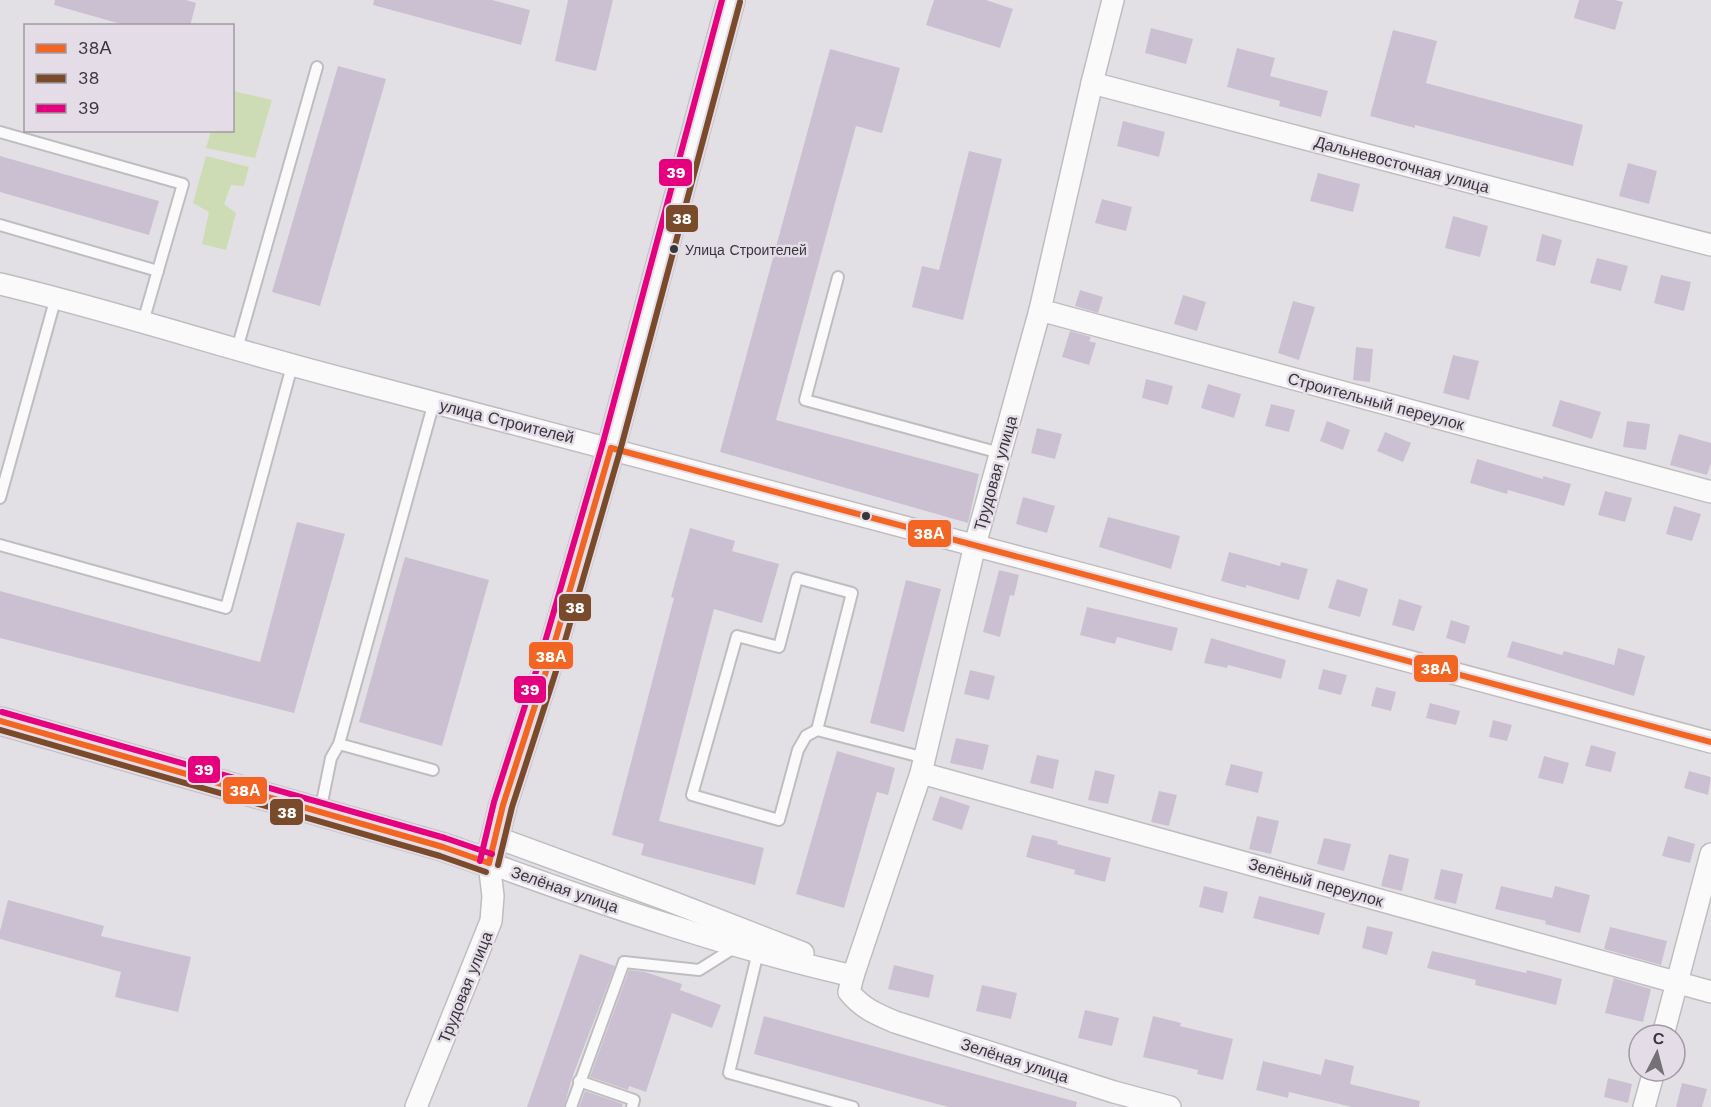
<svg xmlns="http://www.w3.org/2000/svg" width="1711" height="1107" font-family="'Work Sans',sans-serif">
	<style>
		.green { fill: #cddcb5 }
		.building { fill: #cbc0d1 }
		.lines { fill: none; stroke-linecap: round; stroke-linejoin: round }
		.service-casing { stroke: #c0bdc1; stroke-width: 14 }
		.minor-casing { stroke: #c0bdc1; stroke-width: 24 }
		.tertiary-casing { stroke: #c0bdc1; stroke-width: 30 }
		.service { stroke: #fbfafb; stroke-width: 10 }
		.minor { stroke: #fbfafb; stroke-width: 21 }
		.tertiary { stroke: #fbfafb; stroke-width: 27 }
		.bus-1-casing { stroke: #e4dde8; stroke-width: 10 }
		.bus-2-casing { stroke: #e4dde8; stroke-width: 10 }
		.bus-3-casing { stroke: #e4dde8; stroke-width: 10 }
		.bus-1 { stroke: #f26522; stroke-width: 6 }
		.bus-2 { stroke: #7a4b2a; stroke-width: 6 }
		.bus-3 { stroke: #e5007d; stroke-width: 6 }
		.bus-dot { fill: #39363b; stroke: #e4dde8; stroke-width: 2 }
		.labels { text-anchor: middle; stroke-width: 5; stroke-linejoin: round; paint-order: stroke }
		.bus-label { font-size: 14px; fill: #39363b; stroke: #e4dde8; text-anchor: start }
		.street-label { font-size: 16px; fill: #39363b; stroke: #e4dde8 }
		.line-badge { stroke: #e4dde8; stroke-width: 2 }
		.badge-label { font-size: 16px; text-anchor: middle; font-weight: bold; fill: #fff }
	</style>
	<rect width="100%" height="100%" fill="#e3e0e5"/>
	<g class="green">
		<path d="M233,91L272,100L255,158L206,148L211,131L232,130Z"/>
		<path d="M206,156L249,167L244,186L231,185L224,204L236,213L226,250L202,244L209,212L193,203Z"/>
	</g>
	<g class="building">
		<path d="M55,0H186L196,3L190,26H128L54,5Z"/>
		<path d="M374,0H492L530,10L521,45L373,5Z"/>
		<path d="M568,0H613L596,71L555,61Z"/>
		<path d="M934,0H986L1013,9L1000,48L926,25Z"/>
		<path d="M1579,0H1615L1623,2L1615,30L1574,18Z"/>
		<path d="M1151,28L1193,39L1186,64L1145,53Z"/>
		<path d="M1393,30L1437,41L1426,83L1583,125L1573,166L1415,125V128L1370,116Z"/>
		<path d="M1237,48L1275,58L1270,76L1328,91L1321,117L1279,106L1280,101L1227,87Z"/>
		<path d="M830,49L900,68L882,133L856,126L776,420L979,474L968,523L720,452Z"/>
		<path d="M338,66L386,79L320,306L272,292Z"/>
		<path d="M1123,121L1165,132L1159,157L1117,146Z"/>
		<path d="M969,151L1002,159L963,320L912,307L922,266L939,270Z"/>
		<path d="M0,156L159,201L149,235L0,192Z"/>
		<path d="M1628,163L1657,171L1649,204L1619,196Z"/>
		<path d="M1318,173L1360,184L1353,212L1310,201Z"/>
		<path d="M1102,199L1132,207L1126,231L1095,223Z"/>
		<path d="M1453,216L1488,226L1480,257L1445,248Z"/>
		<path d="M1542,234L1562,240L1555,266L1536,261Z"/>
		<path d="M1597,258L1628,266L1621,291L1590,283Z"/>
		<path d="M1661,275L1691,282L1684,311L1654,303Z"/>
		<path d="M1080,290L1103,297L1098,313L1075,306Z"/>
		<path d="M1183,295L1206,302L1197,331L1174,324Z"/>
		<path d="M1293,301L1315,307L1299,360L1278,353Z"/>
		<path d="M1070,331L1091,337L1089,341L1096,343L1089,365L1062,357Z"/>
		<path d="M1356,347L1373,349L1370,382L1353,380Z"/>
		<path d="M1453,355L1479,361L1469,400L1443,393Z"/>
		<path d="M1146,379L1173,386L1168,405L1142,398Z"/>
		<path d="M1208,384L1241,394L1234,418L1201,408Z"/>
		<path d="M1560,400L1601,412L1592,439L1552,426Z"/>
		<path d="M1271,404L1295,410L1289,432L1265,426Z"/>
		<path d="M1327,421L1350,430L1343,450L1320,441Z"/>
		<path d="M1627,421L1650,424L1646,450L1623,447Z"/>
		<path d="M1037,428L1062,434L1055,459L1031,453Z"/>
		<path d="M1385,432L1411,443L1403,462L1377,451Z"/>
		<path d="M1679,434L1711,443V463L1707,475L1670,465Z"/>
		<path d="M1477,459L1543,479V476L1571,484L1564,506L1508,490L1507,494L1470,483Z"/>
		<path d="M1605,491L1632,498L1625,522L1598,515Z"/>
		<path d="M1023,497L1055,506L1047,533L1016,524Z"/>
		<path d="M1674,506L1701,514L1692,541L1666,534Z"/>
		<path d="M1108,517L1180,536L1171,569L1099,547Z"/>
		<path d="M297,522L345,534L294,713L0,638V591L260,662Z"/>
		<path d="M690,528L735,541L732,551L779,564L762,623L714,609L659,821L764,848L755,885L641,855L644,844L612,835L674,598L671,597Z"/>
		<path d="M1229,552L1280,566L1281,562L1308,569L1299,600L1246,585V588L1221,581Z"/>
		<path d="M405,557L489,580L442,746L359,722Z"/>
		<path d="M999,570L1019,575L1014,596L1010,595L1000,637L983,632Z"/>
		<path d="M1337,579L1368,589L1360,617L1328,608Z"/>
		<path d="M906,580L941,589L904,732L870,723Z"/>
		<path d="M1399,599L1422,606L1414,631L1392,625Z"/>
		<path d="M1087,607L1178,628L1172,651L1117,637L1115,644L1080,635Z"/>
		<path d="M1451,620L1470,626L1465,644L1446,638Z"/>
		<path d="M1211,638L1286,660L1281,679L1228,665L1227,668L1204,663Z"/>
		<path d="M1512,641L1562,655L1564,651L1614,665L1618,648L1645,656L1634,696L1507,657Z"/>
		<path d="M1323,669L1347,675L1341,695L1318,689Z"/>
		<path d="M970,670L995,676L989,700L964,694Z"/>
		<path d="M1376,687L1396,692L1391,711L1371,706Z"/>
		<path d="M1430,703L1460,711L1456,725L1426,718Z"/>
		<path d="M1493,720L1512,725L1507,741L1489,737Z"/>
		<path d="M956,738L989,745L983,770L950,763Z"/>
		<path d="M1591,745L1616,752L1611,772L1585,766Z"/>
		<path d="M837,751L895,768L888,795L877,792L844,908L796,894Z"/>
		<path d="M1037,755L1059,760L1053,789L1030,783Z"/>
		<path d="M1544,756L1569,763L1563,784L1538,778Z"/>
		<path d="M1231,764L1263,772L1258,793L1225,785Z"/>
		<path d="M1095,770L1115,775L1108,804L1088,800Z"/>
		<path d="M1689,771L1711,777L1708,795L1684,788Z"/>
		<path d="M1159,791L1177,795L1169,826L1151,822Z"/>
		<path d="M940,796L970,806L962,830L932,820Z"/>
		<path d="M1257,816L1279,821L1271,854L1249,849Z"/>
		<path d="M1032,835L1058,841L1057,844L1111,858L1105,882L1074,874L1075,870L1026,857Z"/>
		<path d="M1668,836L1695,844L1690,863L1662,856Z"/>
		<path d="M1324,838L1351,844L1344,871L1317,864Z"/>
		<path d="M1389,854L1409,859L1402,891L1381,886Z"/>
		<path d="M1441,869L1463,874L1456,904L1434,899Z"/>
		<path d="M1204,886L1228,892L1223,913L1199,907Z"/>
		<path d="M1501,886L1552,898L1555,886L1590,895L1580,933L1545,924L1546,921L1495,909Z"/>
		<path d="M1259,896L1325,913L1319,935L1253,918Z"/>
		<path d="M8,900L104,926L101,936L191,957L178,1012L115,997L121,972L0,939V931Z"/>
		<path d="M1367,926L1393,932L1387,955L1362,948Z"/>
		<path d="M1610,927L1667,941L1661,965L1604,949Z"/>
		<path d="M1432,951L1526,973L1527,970L1562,979L1556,1005L1475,985L1476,980L1427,968Z"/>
		<path d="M580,954L615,966L572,1078L564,1107H527Z"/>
		<path d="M894,965L934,975L929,998L888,989Z"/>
		<path d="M629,970L645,972L682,984L680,990L721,1005L712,1028L672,1013L646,1092L629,1086L628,1090L590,1077Z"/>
		<path d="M1614,978L1651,989L1643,1022L1605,1013Z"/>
		<path d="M982,985L1017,993L1011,1019L976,1011Z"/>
		<path d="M1085,1010L1119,1018L1112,1046L1078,1038Z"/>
		<path d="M764,1016L1077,1102L1076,1107H948L754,1054Z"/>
		<path d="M1153,1016L1181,1023L1180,1026L1233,1039L1223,1080L1197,1074L1198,1070L1143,1057Z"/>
		<path d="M1325,1059L1354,1066L1350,1084L1420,1101L1419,1107H1352L1289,1092L1288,1098L1256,1090L1263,1061L1321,1075Z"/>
		<path d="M1608,1078L1632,1084L1628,1103L1604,1097Z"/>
		<path d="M1682,1083L1707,1089L1702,1107H1676Z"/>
		<path d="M585,1091L623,1104L622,1107H579Z"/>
	</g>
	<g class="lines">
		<g class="service-casing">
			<g id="service">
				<path d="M0,132L183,184L143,322"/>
				<path d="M0,225L158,271"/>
				<path d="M838,277L805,400L1000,453"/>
				<path d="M237,349L317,67"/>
				<path d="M0,498L56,297"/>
				<path d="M0,545L226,608L292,366"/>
				<path d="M817,730L852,593L797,578L779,647L737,636L692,795L779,820L798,750L806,736L817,730L925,758"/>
				<path d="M339,744L433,770"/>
				<path d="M320,812L331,758L339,744L434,402"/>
				<path d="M758,952L729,1073L853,1107"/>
				<path d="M579,1081L634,1100L632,1107"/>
				<path d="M571,1107L624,962L699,970L737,946"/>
			</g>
		</g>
		<g class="minor-casing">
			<g id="minor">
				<path d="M1113,0L1092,83L1040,310L975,545L921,773L853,976L849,992C862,1008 876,1014 895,1022L1114,1092L1170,1107"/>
				<path d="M1092,83L1711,245"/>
				<path d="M0,284C118,312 234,351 352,381C806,499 1258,621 1711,742"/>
				<path d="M1040,310L1711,492"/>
				<path d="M921,773L1711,992"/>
				<path d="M495,837L667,900L803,953"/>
				<path d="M1663,1035L1711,854"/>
				<path d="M416,1107L491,921L493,896L489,863C607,906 730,948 853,976"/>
				<path d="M1644,1107L1654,1071"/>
			</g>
		</g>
		<g class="tertiary-casing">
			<path id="tertiary" d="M0,721L443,847L489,863L503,805L549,662L611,448L731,0"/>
		</g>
		<use href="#service" class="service"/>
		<use href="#minor" class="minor"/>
		<use href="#tertiary" class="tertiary"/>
		<g class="bus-1-casing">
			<g id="bus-1">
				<path d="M611,448L1711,742"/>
				<path d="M0,721L443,847L489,863"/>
				<path d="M489,863L503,805L549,662L611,448"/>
			</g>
		</g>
		<g class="bus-2-casing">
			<g id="bus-2">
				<path d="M0,730L440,856L486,872"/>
				<path d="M498,865L512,807L558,665L620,451L740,2"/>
			</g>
		</g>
		<g class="bus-3-casing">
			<g id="bus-3">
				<path d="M2,712L445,838L492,854"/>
				<path d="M480,861L494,802L540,659L602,446L722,0"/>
			</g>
		</g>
		<use href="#bus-1" class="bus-1"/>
		<use href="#bus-2" class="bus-2"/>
		<use href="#bus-3" class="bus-3"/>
	</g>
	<g class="bus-dot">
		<circle cx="674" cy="249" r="5"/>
		<circle cx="866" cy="516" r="5"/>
	</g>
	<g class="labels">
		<g class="bus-label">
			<text x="685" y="255">Улица Строителей</text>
		</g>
		<g class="street-label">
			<text transform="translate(1402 164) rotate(15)" y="6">Дальневосточная улица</text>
			<text transform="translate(1376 401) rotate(15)" y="6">Строительный переулок</text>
			<text transform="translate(507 421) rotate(14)" y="6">улица Строителей</text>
			<text transform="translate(995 473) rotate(-74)" y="6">Трудовая улица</text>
			<text transform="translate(1316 882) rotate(16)" y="6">Зелёный переулок</text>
			<text transform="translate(565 889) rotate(19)" y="6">Зелёная улица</text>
			<text transform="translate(465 987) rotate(-68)" y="6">Трудовая улица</text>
			<text transform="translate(1015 1060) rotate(18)" y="6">Зелёная улица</text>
		</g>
	</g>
	<g class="line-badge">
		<rect x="658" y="158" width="35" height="29" rx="6" fill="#e5007d"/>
		<rect x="665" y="204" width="34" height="29" rx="6" fill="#7a4b2a"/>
		<rect x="907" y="519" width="45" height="29" rx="6" fill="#f26522"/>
		<rect x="558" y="593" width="34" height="29" rx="6" fill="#7a4b2a"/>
		<rect x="528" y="641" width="46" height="29" rx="6" fill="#f26522"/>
		<rect x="1413" y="654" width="46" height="29" rx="6" fill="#f26522"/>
		<rect x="513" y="675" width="34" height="29" rx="6" fill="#e5007d"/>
		<rect x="187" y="755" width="34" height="29" rx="6" fill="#e5007d"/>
		<rect x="222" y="776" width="46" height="29" rx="6" fill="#f26522"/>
		<rect x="269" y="798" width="35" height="28" rx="6" fill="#7a4b2a"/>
	</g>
	<g class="badge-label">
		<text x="676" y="178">39</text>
		<text x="682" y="224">38</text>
		<text x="929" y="539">38А</text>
		<text x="575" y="613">38</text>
		<text x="551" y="662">38А</text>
		<text x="1436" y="674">38А</text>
		<text x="530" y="695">39</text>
		<text x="204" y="775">39</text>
		<text x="245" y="796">38А</text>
		<text x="287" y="818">38</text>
	</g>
	<rect x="24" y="24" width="210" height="108" fill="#e4dde8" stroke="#a09aa3" stroke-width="1.5"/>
	<rect x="36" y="44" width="30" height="9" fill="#f26522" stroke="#a09aa3" stroke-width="1.5"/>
	<text x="78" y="54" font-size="18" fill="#39363b">38А</text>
	<rect x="36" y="74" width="30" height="9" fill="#7a4b2a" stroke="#a09aa3" stroke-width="1.5"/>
	<text x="78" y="84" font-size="18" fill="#39363b">38</text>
	<rect x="36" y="104" width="30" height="9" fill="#e5007d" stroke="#a09aa3" stroke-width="1.5"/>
	<text x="78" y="114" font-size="18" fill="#39363b">39</text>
	<g transform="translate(1657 1053) rotate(6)"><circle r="28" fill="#e4dde8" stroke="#a09aa3" stroke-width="1.5"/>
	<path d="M0-4.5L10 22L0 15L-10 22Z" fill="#747276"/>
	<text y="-9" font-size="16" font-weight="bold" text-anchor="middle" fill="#39363b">С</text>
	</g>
</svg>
